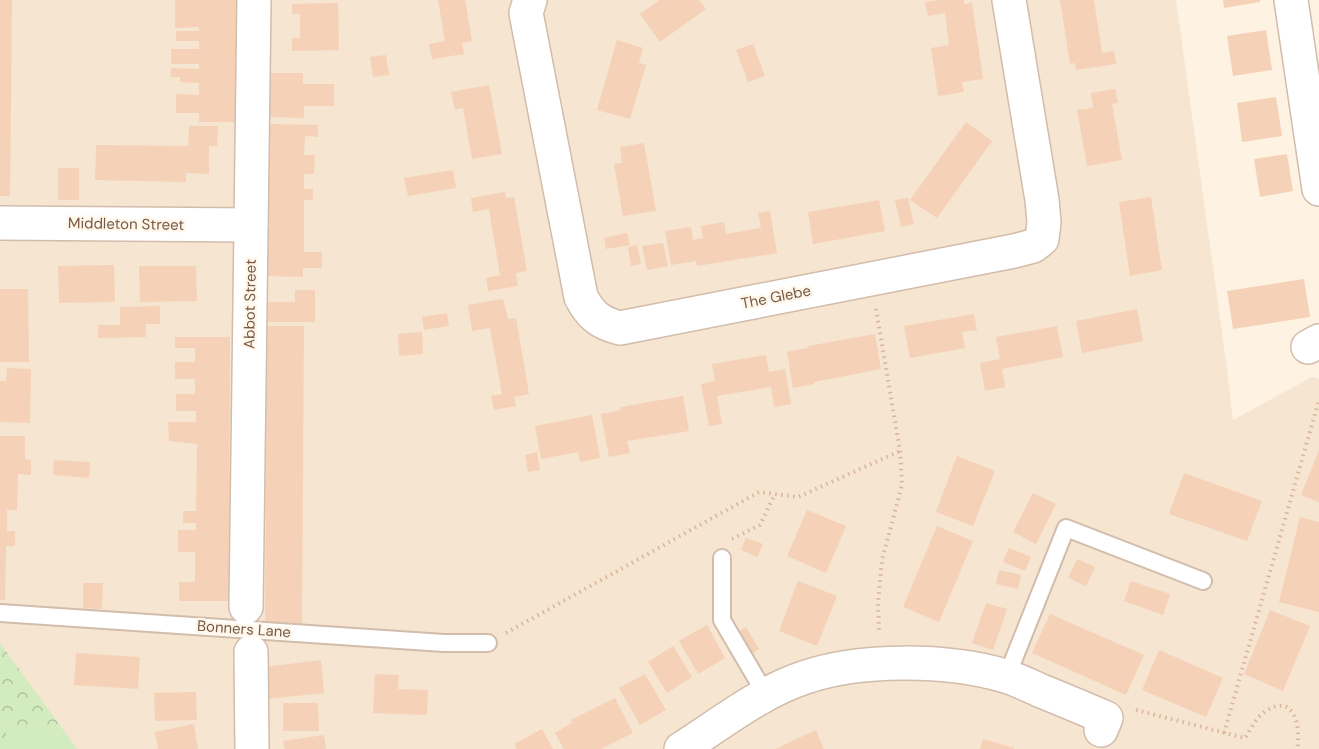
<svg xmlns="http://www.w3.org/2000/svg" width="1319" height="749" font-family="'DM Sans',sans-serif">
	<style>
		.residential { fill: #f6e5d0 }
		.grass { fill: #d2ecc0 }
		.park { fill: url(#park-crowns) }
		.building { fill: #f5d1b8 }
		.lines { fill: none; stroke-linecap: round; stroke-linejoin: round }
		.service-casing { stroke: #d2bcab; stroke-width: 20 }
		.minor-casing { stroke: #d2bcab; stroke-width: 36 }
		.path { stroke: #dab49b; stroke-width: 4; stroke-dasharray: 1.5 4.5; stroke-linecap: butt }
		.service { stroke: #fff; stroke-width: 16 }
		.minor { stroke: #fff; stroke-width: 33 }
		.labels { text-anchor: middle; stroke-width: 5; stroke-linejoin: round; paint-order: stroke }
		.street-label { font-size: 15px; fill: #775847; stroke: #fff7ea }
	</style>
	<defs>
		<pattern id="park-crowns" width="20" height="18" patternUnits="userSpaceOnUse" patternTransform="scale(1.5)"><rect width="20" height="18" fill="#d2ecc0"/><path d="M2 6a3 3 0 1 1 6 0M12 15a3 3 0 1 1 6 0" fill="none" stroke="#afc29e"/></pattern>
	</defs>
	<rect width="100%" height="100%" fill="#fef3e2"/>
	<path class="residential" d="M0,0H1176L1226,361L1233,420L1312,377L1319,379V749H0Z"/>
	<path class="grass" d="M59,724L77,749H6V727Z"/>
	<path class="park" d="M0,643L59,724L6,727V749H0Z"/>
	<g class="building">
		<path d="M0,0H12L10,196H0Z"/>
		<path d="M175,0H236L235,122H199V113H176V94L199,95V83L180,82V77H171V68L199,69V64H171V49H199V41H176V31H199V27L175,28Z"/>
		<path d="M438,0H465L472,41L462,43L464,54L432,59L429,44L445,41Z"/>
		<path d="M660,0H699L706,9L660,42L640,14Z"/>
		<path d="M940,0H964V4L972,3L983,79L962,82L964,92L938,96L931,48L949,45L945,13L928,16L925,2Z"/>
		<path d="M1060,0H1094L1102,53L1114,51L1116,64L1076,70L1075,63L1070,64Z"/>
		<path d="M1223,0H1260V2L1224,8Z"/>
		<path d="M338,3L339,50L292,51V38H300V14H292V4Z"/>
		<path d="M1266,30L1272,70L1233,76L1227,36Z"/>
		<path d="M617,40L643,48L639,63L646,65L630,119L597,110Z"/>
		<path d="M753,44L765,76L748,82L736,50Z"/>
		<path d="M386,55L389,75L373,77L370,57Z"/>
		<path d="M270,73H303V84H334V106H304V118L269,117Z"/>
		<path d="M489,85L502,154L472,159L463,108L455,110L451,92Z"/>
		<path d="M1115,89L1118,103L1112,104L1122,160L1087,166L1077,110L1093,108L1091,93Z"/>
		<path d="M1276,97L1282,136L1242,142L1237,103Z"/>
		<path d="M966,122L992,141L937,218L910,200Z"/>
		<path d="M270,124L318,125V137L305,136L304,155H315L314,174H304V189H313V200H304V252H322V268H303V277L268,276Z"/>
		<path d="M189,126H218L217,146H209V174L186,173V182L95,180L96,145L188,146Z"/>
		<path d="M644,143L656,211L623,216L614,164L622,163L620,147Z"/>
		<path d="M1287,154L1293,191L1260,197L1254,159Z"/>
		<rect x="58" y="168" width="21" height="32"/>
		<path d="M453,170L456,188L408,196L404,178Z"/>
		<path d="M505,192L506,198L514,197L527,271L516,273L518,286L488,291L486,278L500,275L489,209L473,212L471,198Z"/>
		<path d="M1151,197L1162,270L1130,276L1119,202Z"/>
		<path d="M908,198L914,224L901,227L895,200Z"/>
		<path d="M879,200L885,231L813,244L808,212Z"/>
		<path d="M770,211L777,253L697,266L696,261L671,265L665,231L691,227L693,240L703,238L701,226L724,222L726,234L761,228L758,213Z"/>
		<path d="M627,233L630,245L606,249L604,238Z"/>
		<path d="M663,243L668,266L647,270L642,246Z"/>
		<path d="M637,245L641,264L631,266L628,247Z"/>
		<path d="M114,265L115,302L59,303L58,266Z"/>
		<path d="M139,266H196L197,301L140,302Z"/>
		<path d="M1304,279L1310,317L1233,329L1227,291Z"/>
		<path d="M0,289H28L29,362H0Z"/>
		<path d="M295,290H315V322H268V302H295Z"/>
		<path d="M503,299L508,319L516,318L529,394L514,397L516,406L494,410L491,396L502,394L490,328L472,331L468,305Z"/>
		<path d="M160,306V324H146V337L98,338V325H120V307Z"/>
		<path d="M1137,309L1143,341L1082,353L1076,321Z"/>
		<path d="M447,313L449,326L424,330L422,317Z"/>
		<path d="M974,314L977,330L962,332L965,348L910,358L904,326Z"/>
		<path d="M267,326H304L302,624H265Z"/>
		<path d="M1057,326L1063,357L1002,369L1005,387L985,391L980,363L1000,359L996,337Z"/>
		<path d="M422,332L423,354L399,356L398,334Z"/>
		<path d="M875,334L881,369L814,382V384L793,388L787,352L808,348V346Z"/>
		<path d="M175,337H230L229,601H179V582H195V552H178V530H196V523H183V511H196L197,451V444L169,441L168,422H196V411H176V394H195V379H175V362H195V348H175Z"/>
		<path d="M766,355L769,372L785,369L791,404L774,407L771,387L717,396L722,424L709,426L701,384L715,381L712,364Z"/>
		<path d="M7,368L31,369L30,423L0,422V381H6Z"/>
		<path d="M683,396L689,431L627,441L630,453L609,457L601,414L621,410V407Z"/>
		<path d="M592,415L600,458L580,462L578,452L541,459L535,426Z"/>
		<path d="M0,436H25V459L31,460V475L18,474L17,510H7V531H15V546H6L5,600H0Z"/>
		<path d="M1319,450V502L1301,495Z"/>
		<path d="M537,452L540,470L528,472L525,455Z"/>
		<path d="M957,456L995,471L973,526L936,512Z"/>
		<path d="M54,460L90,462L89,478L53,475Z"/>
		<path d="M1184,473L1262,501L1247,541L1169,514Z"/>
		<path d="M1033,493L1056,504L1036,544L1013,532Z"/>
		<path d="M807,510L846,526L826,573L787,556Z"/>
		<path d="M1300,517L1319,522V612L1279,602Z"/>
		<path d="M937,526L973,541L939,622L903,607Z"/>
		<path d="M746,538L763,544L757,557L741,550Z"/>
		<path d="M1009,548L1031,557L1025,571L1003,562Z"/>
		<path d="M1077,559L1095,567L1086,586L1068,578Z"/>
		<path d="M999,570L1021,575L1018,589L996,584Z"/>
		<path d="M798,581L837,596L817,646L779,631Z"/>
		<path d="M1131,581L1170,594L1163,615L1124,601Z"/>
		<path d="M83,583H103L102,609L83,608Z"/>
		<path d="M986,603L1007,609L993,650L972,643Z"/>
		<path d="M1270,610L1310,626L1283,691L1244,674Z"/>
		<path d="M1050,614L1144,655L1126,695L1032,653Z"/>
		<path d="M707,625L725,658L698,674L679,641Z"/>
		<path d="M746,627L759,649L750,655L736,633Z"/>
		<path d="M673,646L692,677L667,693L648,662Z"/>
		<path d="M1159,650L1223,678L1206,717L1142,690Z"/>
		<path d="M76,653L140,657L138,689L74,685Z"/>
		<path d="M321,660L324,693L267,699L264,667Z"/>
		<path d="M375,674L399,675L398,689L428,690L427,715L373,713Z"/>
		<path d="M645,674L666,710L640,725L619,688Z"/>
		<path d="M196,692L197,720L155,721L154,693Z"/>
		<path d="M615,698L633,733L601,749H564L555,733L572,723L571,720Z"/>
		<path d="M283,703H318L319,731H283Z"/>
		<path d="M194,724L198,749H158L155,732Z"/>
		<path d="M542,729L553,749H517L514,744Z"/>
		<path d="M816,730L824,749H775Z"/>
		<path d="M324,735L326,749H285L283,741Z"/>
		<path d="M983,739L1014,748V749H980Z"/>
	</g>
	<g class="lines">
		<g class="service-casing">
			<g id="service">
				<path d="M722,558V620L766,695"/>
				<path d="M0,613L444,643H488"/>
				<path d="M1007,676L1066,528L1203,581"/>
			</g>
		</g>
		<g class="minor-casing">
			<g id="minor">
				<path d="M530,0L526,13L581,297C590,315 600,323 620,328L1014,251L1033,246L1042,239L1044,222L1042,200L1009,0"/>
				<path d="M1291,0L1319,189"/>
				<path d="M0,223L251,225"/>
				<path d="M1308,347L1319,341"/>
				<path d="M246,607L254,0"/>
				<path d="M251,652L252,749"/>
				<path d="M681,749C720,724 759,693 803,678C860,658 947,659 1005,676C1016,679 1028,685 1039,690C1061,699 1083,708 1106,718L1101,730"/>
			</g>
		</g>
		<g class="path">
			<path d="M876,309L900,451L902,485L882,560L878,602L879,633"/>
			<path d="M732,539L760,525L775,494"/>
			<path d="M506,633L759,492L798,497L900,451"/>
			<path d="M1136,710L1245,738C1251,729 1256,717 1266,711C1295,692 1301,728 1297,749"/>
			<path d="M1224,733L1319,400"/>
		</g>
		<use href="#service" class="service"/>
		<use href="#minor" class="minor"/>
	</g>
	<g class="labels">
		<g class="street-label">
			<text transform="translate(126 224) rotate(1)" y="5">Middleton Street</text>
			<text transform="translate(776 297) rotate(-11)" y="5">The Glebe</text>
			<text transform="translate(250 304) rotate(-89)" y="5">Abbot Street</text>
			<text transform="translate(244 629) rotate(4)" y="5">Bonners Lane</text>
		</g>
	</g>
</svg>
